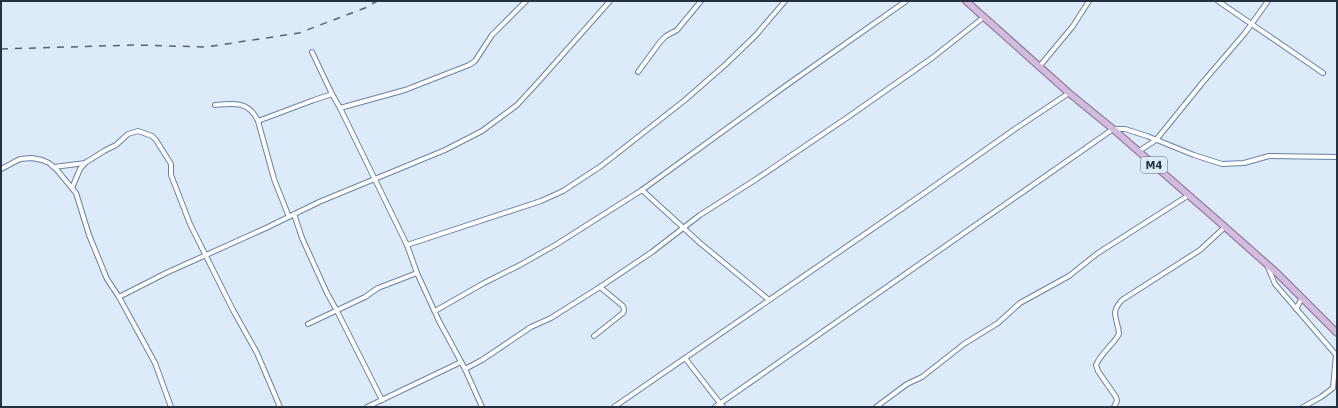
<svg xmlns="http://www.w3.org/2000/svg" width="1338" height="408" font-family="'DejaVu Sans',sans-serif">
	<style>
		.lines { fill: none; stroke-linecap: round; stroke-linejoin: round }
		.minor-casing { stroke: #6783a7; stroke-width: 6 }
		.primary-casing { stroke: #826d98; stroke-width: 8 }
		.minor { stroke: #fff; stroke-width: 4 }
		.primary { stroke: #d2bbdd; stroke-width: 6 }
		.rail { stroke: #576373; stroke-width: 1.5; stroke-dasharray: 7 7; stroke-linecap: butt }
		.labels { text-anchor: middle; stroke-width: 3; stroke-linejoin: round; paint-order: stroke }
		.shield { fill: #ddeafa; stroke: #5c6878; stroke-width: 1 }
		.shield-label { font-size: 10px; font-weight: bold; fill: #253140 }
	</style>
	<rect width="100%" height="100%" fill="#ddeafa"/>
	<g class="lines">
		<g class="minor-casing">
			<g id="minor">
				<path d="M1218,1L1323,73"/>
				<path d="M312,52L332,94L340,108L407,245L417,273L439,321L465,369L482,407"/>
				<path d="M1039,67L1073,26L1089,1"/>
				<path d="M638,72L660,42L666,36L677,30L701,1"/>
				<path d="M215,105C234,103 249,101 258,121L314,100L332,94"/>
				<path d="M340,108L405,90L469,65L475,61L492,35L526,1"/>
				<path d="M258,121L274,179L289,217"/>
				<path d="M1139,151L1156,140L1203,82L1245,33L1268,1"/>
				<path d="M54,167L85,163L104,151L116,145L128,134L138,131L141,132L152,136L156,140L171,164V175L190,224L233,310L257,353L280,407"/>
				<path d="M1,169L20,159L32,158L42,160L49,163L57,170L76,193L89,235L107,279L119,297L155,363L171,407"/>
				<path d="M72,188L80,169L85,163"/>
				<path d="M642,190L700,243L769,300"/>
				<path d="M294,214L302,238L327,293L337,311L382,400"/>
				<path d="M407,245L541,201L563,191L601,166L685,100L725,65L756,35L785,1"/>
				<path d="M1267,265L1275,284L1337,356"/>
				<path d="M119,297L166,273L266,228L319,202L445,150L482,131L517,105L540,80L610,1"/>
				<path d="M1296,309L1302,298"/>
				<path d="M435,311L484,283L520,265L557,244L642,190L784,87L906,1"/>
				<path d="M308,324L365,297L378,288L417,273"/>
				<path d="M594,336L623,313L624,310L623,306L600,287"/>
				<path d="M685,358L723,407"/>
				<path d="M465,369L482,360L531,327L551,318L600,287L652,252L700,215L755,180L848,117L932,58L984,17"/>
				<path d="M367,407L461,362"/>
				<path d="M614,407L923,194L1015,129L1069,93"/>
				<path d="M715,407L1113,129H1125L1147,136L1194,155L1222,164L1244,163L1269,156L1337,157"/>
				<path d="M876,407L907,384L922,377L964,344L998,323L1020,303L1069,276L1098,253L1189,195"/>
				<path d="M1114,407L1117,401L1116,397L1098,371L1096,365C1101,353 1113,345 1119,334C1118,318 1109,314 1122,300L1200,250L1225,227"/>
				<path d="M1303,407L1321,397L1333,388L1336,355"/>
			</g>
		</g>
		<g class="primary-casing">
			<path id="primary" d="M966,1L1069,93L1113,129L1225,227L1278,274L1337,333"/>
		</g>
		<use href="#minor" class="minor"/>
		<use href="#primary" class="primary"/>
		<path class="rail" d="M1,49L135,45L206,47L299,33L365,8L377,1"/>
	</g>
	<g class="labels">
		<rect class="shield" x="1141" y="157" width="26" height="16" rx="3"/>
		<g class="shield-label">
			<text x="1154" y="169">M4</text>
		</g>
	</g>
	<rect width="1338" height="408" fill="none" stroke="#253140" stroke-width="4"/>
</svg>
